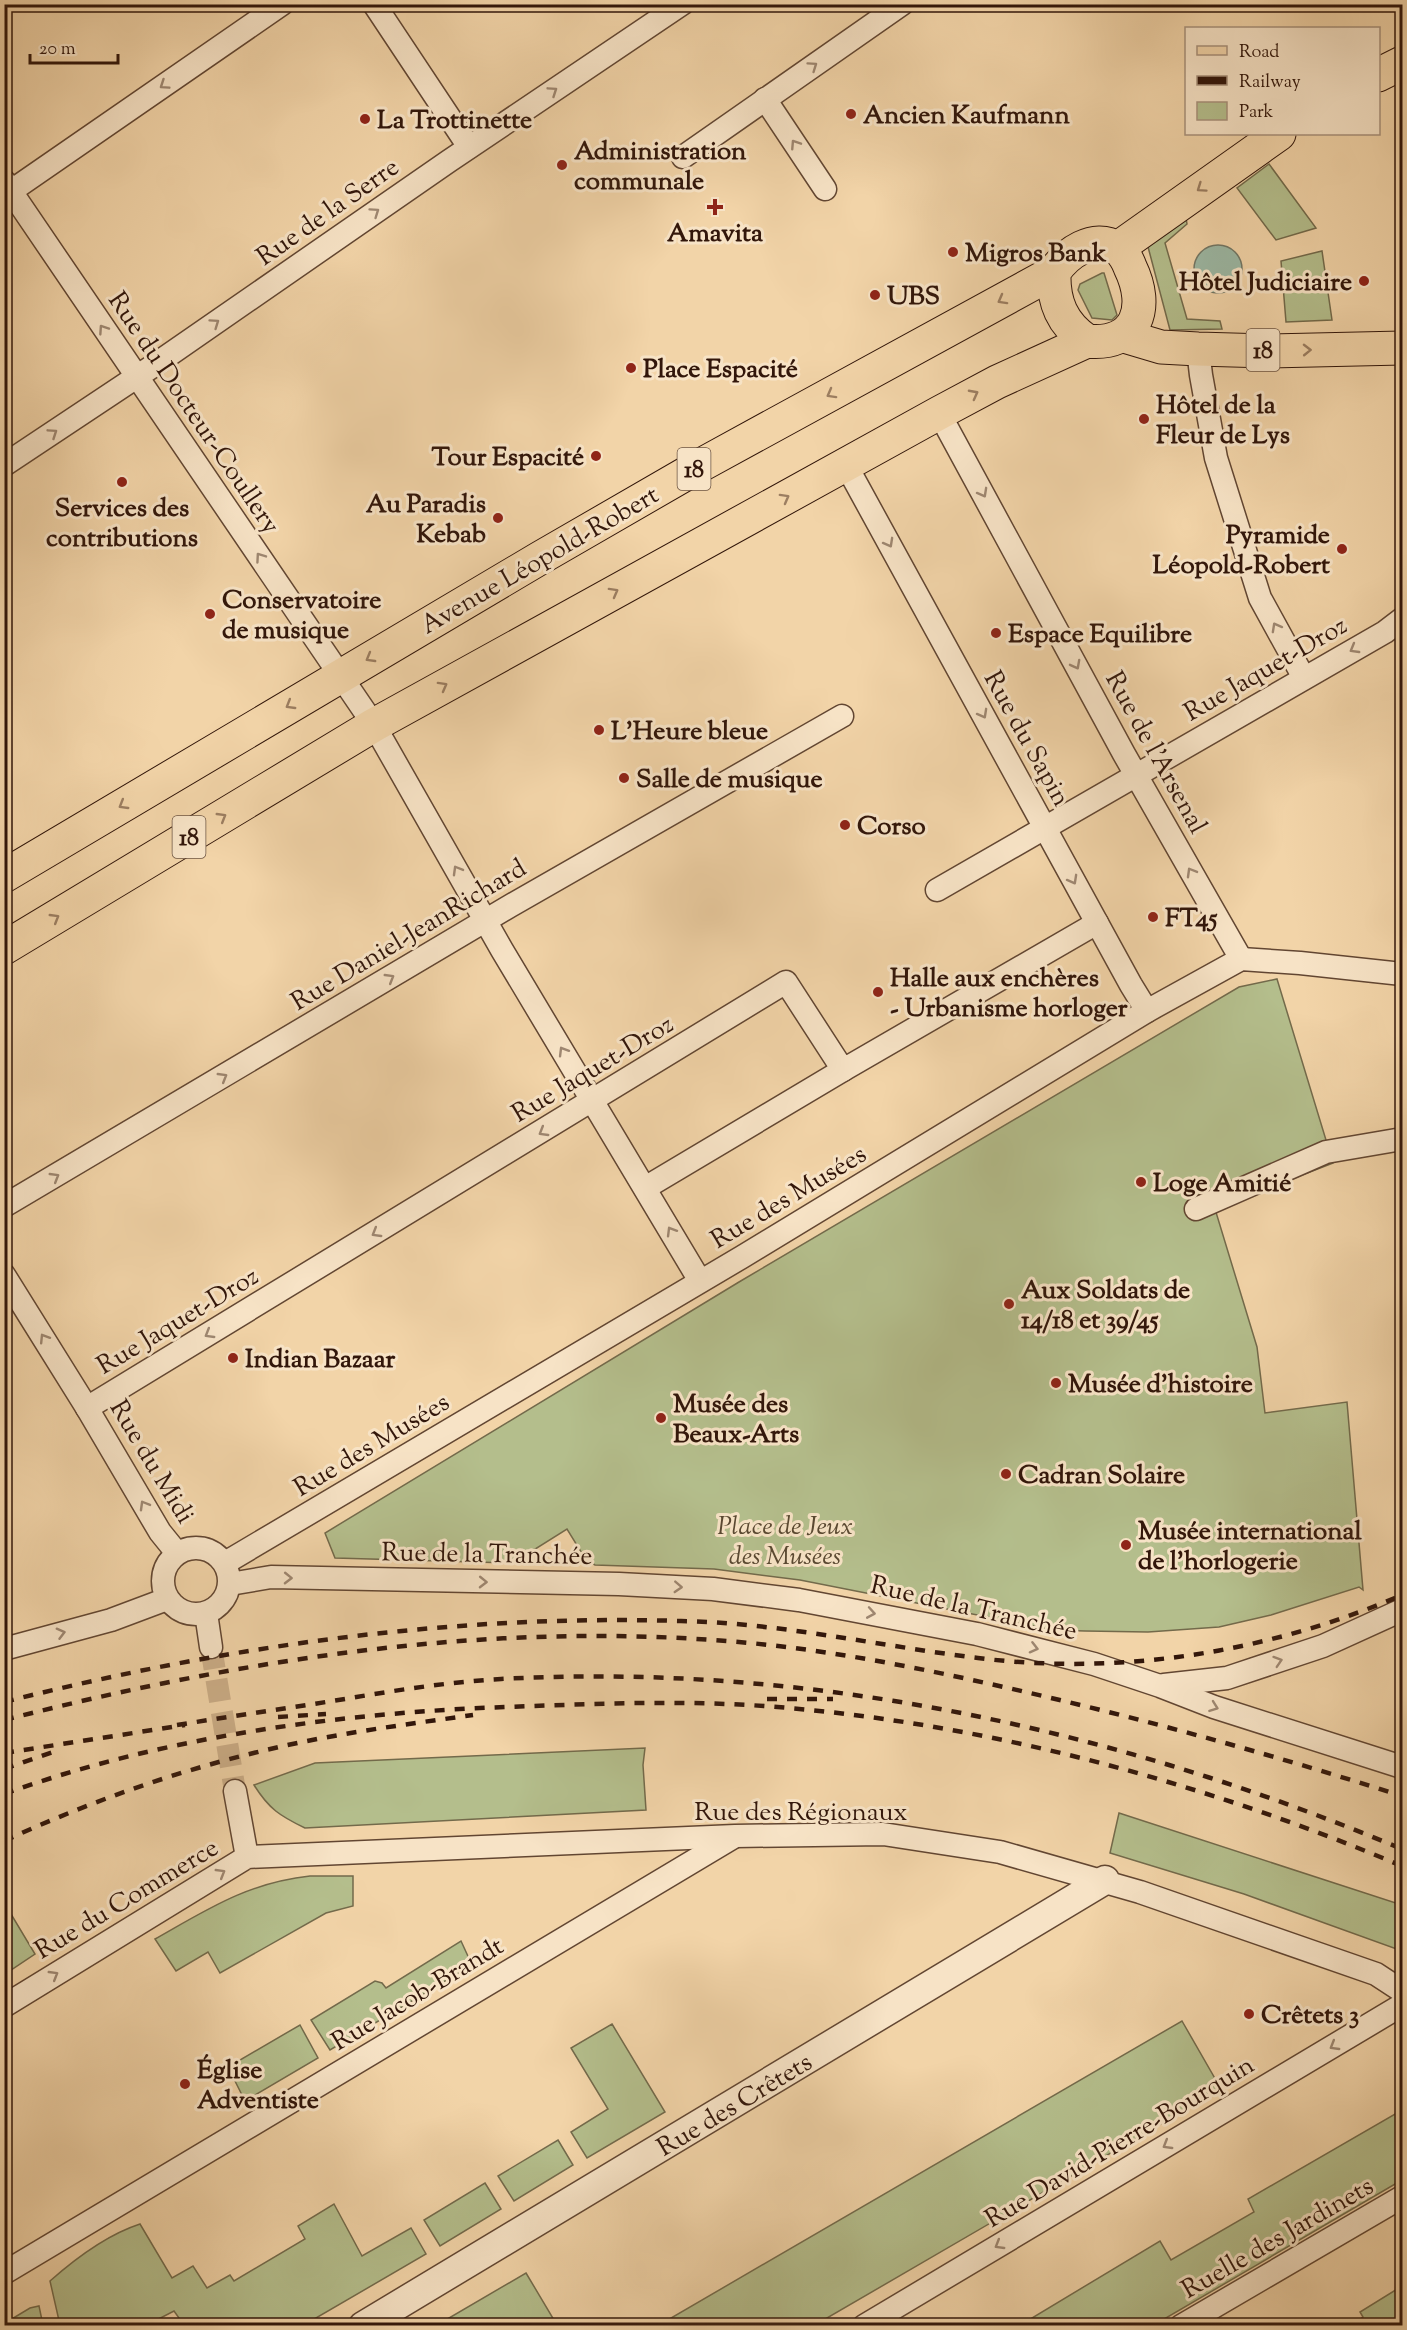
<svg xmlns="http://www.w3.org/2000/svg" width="1407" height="2330" font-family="'Sorts Mill Goudy',serif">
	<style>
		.green { fill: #b4be8c; stroke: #736a4b; stroke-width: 1.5 }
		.water { fill: #9cb8a4; stroke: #727766; stroke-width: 1.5 }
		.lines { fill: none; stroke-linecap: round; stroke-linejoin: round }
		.minor-tunnel { stroke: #ccae88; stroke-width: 22; stroke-dasharray: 22 11; stroke-linecap: butt }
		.minor-casing { stroke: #624632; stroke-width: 25 }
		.tertiary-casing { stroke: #624632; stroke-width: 31 }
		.primary-casing { stroke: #32160a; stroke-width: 35 }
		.minor { stroke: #f7e3c6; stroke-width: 22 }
		.tertiary { stroke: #f7e3c6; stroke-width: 28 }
		.primary { stroke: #f2d4a8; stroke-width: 33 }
		.rail { stroke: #32160a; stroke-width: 4.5; stroke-dasharray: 10 10; stroke-linecap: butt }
		.oneway { stroke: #9e8771 }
		.oneway2 { stroke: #9c7e61 }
		.poi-dot { fill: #8f2418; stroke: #f7e3c6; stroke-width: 2 }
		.labels { text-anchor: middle; stroke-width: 6; stroke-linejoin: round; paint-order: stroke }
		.shield { fill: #f7e3c6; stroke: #6d5442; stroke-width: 1.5 }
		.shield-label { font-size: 24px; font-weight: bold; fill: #32160a }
		.poi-label { font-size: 26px; font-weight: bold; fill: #32160a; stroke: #f7e3c6; text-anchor: start }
		.street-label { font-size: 26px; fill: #32160a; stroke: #f7e3c6 }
		.park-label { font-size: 26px; font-style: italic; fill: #594831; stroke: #f7e3c6 }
	</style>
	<rect width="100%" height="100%" fill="#f2d4a8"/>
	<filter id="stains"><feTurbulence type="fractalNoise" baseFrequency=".00333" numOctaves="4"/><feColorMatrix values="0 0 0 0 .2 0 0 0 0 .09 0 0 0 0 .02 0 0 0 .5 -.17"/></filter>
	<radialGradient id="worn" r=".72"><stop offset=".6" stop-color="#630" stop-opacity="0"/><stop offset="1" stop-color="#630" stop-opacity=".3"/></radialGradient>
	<g class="green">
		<path d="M1269,164L1316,228L1276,240L1237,188Z"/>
		<path d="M1186,218L1187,224L1165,243L1187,319L1220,321L1222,329L1170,330L1147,243Z"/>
		<path d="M1322,251L1332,320L1286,322L1281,261Z"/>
		<path d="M1102,273H1104L1117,315L1112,320L1092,318L1078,290L1080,284Z"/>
		<path d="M1277,979L1333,1163L1215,1209L1257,1347L1265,1413L1347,1402L1363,1590L1359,1587L1271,1615L1219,1627L1148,1632L1085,1631L1054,1630L800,1580L714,1569L595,1565L586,1560L567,1529L513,1563L335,1558L325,1533L739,1282L1239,987Z"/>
		<path d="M645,1748L643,1765L646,1810L305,1828C280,1816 269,1809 254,1785L315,1763Z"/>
		<path d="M1119,1813L1402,1905V1951L1244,1894L1110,1853Z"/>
		<path d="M310,1876H353V1906L326,1913L220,1973L208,1952L176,1971L155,1939C208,1909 247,1883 310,1876Z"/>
		<path d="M5,1906L8,1909L35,1954L5,1974Z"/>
		<path d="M461,1941L472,1965L330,2050L311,2020L375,1981L382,1983L386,1988Z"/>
		<path d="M1182,2021L1221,2089L815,2325H659Z"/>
		<path d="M612,2024L665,2112L587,2158L571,2132L608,2109L571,2048Z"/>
		<path d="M300,2025L318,2058L245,2101L228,2067Z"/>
		<path d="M1402,2110V2180L1154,2325L1030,2326L1027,2321L1160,2241L1171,2260L1254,2212L1248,2199Z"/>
		<path d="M558,2140L573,2165L514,2201L498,2176Z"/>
		<path d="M485,2183L501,2209L440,2246L424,2220Z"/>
		<path d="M334,2204L362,2256L411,2228L426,2254L304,2325H184L174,2311L147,2325H60L50,2281C76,2258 106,2235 140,2224L172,2278L193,2266L207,2288L230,2275L234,2281L305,2239L298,2226Z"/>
		<path d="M526,2273L557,2325H437Z"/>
		<path d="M1402,2286V2325H1351L1363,2317L1360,2312Z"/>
		<path d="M39,2306L43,2325H5V2323L30,2308Z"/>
	</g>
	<circle class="water" cx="1218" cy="269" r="24"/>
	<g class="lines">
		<path class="minor-tunnel" d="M211,1647L235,1791"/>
		<g class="minor-casing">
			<g id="minor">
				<path d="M374,4L469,147"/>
				<path d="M765,99L825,189"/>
				<path d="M683,157L902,4"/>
				<path d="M4,181L374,725L502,950L700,1281"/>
				<path d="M4,196L282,4"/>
				<path d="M1198,349L1201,375L1216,458L1260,598L1304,678"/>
				<path d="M939,413L1124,754L1241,959"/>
				<path d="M4,465L153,366L449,161L682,4"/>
				<path d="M846,465L1131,985L1147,1011"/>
				<path d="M937,890L1385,632L1402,619"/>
				<path d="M645,1188L843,1070"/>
				<path d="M4,1206L510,906L842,716"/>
				<path d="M1196,1209L1326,1152L1402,1139"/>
				<path d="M4,1275L87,1408L160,1532L177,1553"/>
				<path d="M87,1408L786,982L843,1070L1097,923"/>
				<circle cx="196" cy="1581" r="33"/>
				<path d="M225,1563L742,1257L1147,1011L1241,959L1300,963L1402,974"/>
				<path d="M230,1584L271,1577L619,1584L713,1589L799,1600L977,1634L1094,1664L1160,1686L1214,1707L1402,1767"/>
				<path d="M206,1613L211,1647"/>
				<path d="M4,1649L111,1620L167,1599"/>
				<path d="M1164,1685L1227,1678L1323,1646L1402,1610"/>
				<path d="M235,1791L247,1857"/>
				<path d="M4,2006L247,1857L735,1836L883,1834L1000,1852L1140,1892L1376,1974L1402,1991"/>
				<path d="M4,2273L732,1838"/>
				<path d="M864,2326L1402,2005"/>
				<path d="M1181,2326L1402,2197"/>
			</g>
		</g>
		<g class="tertiary-casing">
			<path id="tertiary" d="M363,2326L1105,1880"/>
		</g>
		<g class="primary-casing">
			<g id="primary">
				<path d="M1378,75L1402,63"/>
				<path d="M1118,248L1279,134"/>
				<path d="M1124,336L1161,347L1198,349L1267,351L1402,348"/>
				<path d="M4,876L540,558L701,465L1054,272"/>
				<path d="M4,948L374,725L939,413L997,382L1087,341C1137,346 1150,308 1130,267C1128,261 1123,252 1117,248C1094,233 1066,254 1054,272C1053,302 1062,324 1087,341"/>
			</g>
		</g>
		<use href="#minor" class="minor"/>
		<use href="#tertiary" class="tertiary"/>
		<use href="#primary" class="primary"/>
		<g class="rail">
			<path d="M767,1699H833"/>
			<path d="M4,1702C226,1646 452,1614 681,1621C781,1623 879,1646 978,1658C1121,1676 1270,1652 1402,1595"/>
			<path d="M278,1717L326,1714"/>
			<path d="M4,1720C235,1661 474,1623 713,1640C820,1647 926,1669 1030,1693C1155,1722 1280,1757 1402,1796"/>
			<path d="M177,1725C233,1716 289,1708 345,1699C397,1690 449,1682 501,1679C810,1662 1118,1730 1402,1849"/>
			<path d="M4,1753L185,1725"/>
			<path d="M4,1769L59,1750"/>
			<path d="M4,1794C161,1737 339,1713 505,1707C591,1704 677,1700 764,1706C983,1722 1200,1781 1402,1866"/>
			<path d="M4,1841C87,1803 173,1772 262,1751C331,1734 402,1725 473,1715"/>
		</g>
	</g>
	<defs><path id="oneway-chevron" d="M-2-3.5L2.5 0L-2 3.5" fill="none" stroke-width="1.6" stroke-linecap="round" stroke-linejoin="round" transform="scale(1.5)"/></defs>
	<g class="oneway">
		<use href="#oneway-chevron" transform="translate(813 66) rotate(-35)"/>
		<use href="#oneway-chevron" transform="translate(164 85) rotate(146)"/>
		<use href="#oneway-chevron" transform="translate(553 91) rotate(-34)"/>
		<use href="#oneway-chevron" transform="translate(795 144) rotate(-123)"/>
		<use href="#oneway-chevron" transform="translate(375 212) rotate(-35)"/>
		<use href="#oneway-chevron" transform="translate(215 323) rotate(-35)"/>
		<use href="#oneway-chevron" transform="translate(103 329) rotate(-124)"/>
		<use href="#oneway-chevron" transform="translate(53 433) rotate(-34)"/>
		<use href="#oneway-chevron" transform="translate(983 493) rotate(61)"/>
		<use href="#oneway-chevron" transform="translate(889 543) rotate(61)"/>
		<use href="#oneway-chevron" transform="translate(260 557) rotate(-125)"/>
		<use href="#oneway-chevron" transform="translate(1276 627) rotate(-119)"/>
		<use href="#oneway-chevron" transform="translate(1354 649) rotate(150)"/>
		<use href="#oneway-chevron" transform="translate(1076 665) rotate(62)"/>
		<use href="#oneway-chevron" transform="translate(983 714) rotate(61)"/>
		<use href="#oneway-chevron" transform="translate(457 870) rotate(-120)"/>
		<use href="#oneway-chevron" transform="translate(1191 872) rotate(-120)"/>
		<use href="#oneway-chevron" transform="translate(1073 880) rotate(61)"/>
		<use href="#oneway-chevron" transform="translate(390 978) rotate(-31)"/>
		<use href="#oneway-chevron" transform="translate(563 1051) rotate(-121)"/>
		<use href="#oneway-chevron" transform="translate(223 1077) rotate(-31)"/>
		<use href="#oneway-chevron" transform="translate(543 1132) rotate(149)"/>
		<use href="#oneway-chevron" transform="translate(55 1177) rotate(-31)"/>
		<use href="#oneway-chevron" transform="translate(671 1231) rotate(-121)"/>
		<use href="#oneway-chevron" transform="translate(376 1233) rotate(149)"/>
		<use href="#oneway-chevron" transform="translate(209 1334) rotate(149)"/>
		<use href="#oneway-chevron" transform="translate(44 1338) rotate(-122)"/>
		<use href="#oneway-chevron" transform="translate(144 1505) rotate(-120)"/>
		<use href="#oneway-chevron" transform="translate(288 1578) rotate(1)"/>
		<use href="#oneway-chevron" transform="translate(483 1582) rotate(1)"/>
		<use href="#oneway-chevron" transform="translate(678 1587) rotate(3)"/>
		<use href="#oneway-chevron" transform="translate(871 1613) rotate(10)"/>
		<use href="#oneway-chevron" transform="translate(61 1633) rotate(-15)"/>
		<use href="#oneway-chevron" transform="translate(1034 1648) rotate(14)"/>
		<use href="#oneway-chevron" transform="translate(1278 1661) rotate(-18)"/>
		<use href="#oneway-chevron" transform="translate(1214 1707) rotate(20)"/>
		<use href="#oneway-chevron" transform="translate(221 1873) rotate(-31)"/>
		<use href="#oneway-chevron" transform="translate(54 1975) rotate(-31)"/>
		<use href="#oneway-chevron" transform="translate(1334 2046) rotate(149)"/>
		<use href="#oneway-chevron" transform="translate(1167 2145) rotate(149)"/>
		<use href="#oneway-chevron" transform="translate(999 2245) rotate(149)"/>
	</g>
	<g class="oneway2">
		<use href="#oneway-chevron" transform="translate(1201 188) rotate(145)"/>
		<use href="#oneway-chevron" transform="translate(1002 300) rotate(151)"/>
		<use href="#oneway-chevron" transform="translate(1307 350) rotate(-1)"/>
		<use href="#oneway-chevron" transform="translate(831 394) rotate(151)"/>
		<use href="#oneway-chevron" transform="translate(974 394) rotate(-28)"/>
		<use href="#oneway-chevron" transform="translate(785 498) rotate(-29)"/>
		<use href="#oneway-chevron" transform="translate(614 592) rotate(-29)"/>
		<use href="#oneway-chevron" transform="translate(370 658) rotate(150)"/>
		<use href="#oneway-chevron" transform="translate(443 686) rotate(-29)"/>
		<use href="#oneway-chevron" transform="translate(290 705) rotate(149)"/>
		<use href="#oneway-chevron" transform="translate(123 805) rotate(149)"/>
		<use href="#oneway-chevron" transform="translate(222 817) rotate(-31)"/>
		<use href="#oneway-chevron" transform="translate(55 918) rotate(-31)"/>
	</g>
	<g class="poi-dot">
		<circle cx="851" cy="114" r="6"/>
		<circle cx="365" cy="119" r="6"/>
		<circle cx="562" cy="165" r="6"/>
		<path d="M712 198h6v6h6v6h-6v6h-6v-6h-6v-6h6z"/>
		<circle cx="953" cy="252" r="6"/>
		<circle cx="1364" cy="281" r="6"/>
		<circle cx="875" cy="295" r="6"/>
		<circle cx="631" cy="368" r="6"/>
		<circle cx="1144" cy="419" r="6"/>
		<circle cx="596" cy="456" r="6"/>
		<circle cx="122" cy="482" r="6"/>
		<circle cx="498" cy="518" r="6"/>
		<circle cx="1342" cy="549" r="6"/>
		<circle cx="210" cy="614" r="6"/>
		<circle cx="996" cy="633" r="6"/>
		<circle cx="599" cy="730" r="6"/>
		<circle cx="624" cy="778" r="6"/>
		<circle cx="845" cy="825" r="6"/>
		<circle cx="1153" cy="917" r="6"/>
		<circle cx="878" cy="992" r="6"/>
		<circle cx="1141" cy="1182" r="6"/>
		<circle cx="1009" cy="1304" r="6"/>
		<circle cx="233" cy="1358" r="6"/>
		<circle cx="1056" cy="1383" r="6"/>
		<circle cx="661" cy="1418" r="6"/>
		<circle cx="1006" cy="1474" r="6"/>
		<circle cx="1126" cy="1545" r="6"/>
		<circle cx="1249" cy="2014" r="6"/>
		<circle cx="185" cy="2084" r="6"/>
	</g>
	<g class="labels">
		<g class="shield">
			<rect x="1246.5" y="329" width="33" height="42" rx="4.5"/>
			<rect x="677.5" y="448" width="33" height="42" rx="4.5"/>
			<rect x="172.5" y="816" width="33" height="42" rx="4.5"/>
		</g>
		<g class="shield-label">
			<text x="1263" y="358">18</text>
			<text x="694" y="477">18</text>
			<text x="189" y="845">18</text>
		</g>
		<g class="poi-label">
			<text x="863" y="123">Ancien Kaufmann</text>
			<text x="377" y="128">La Trottinette</text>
			<text x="574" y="159">Administration<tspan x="574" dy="30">communale</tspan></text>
			<text x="715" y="241" text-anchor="middle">Amavita</text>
			<text x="965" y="261">Migros Bank</text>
			<text x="1352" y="290" text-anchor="end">Hôtel Judiciaire</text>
			<text x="887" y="304">UBS</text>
			<text x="643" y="377">Place Espacité</text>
			<text x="1156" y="413">Hôtel de la<tspan x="1156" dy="30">Fleur de Lys</tspan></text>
			<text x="584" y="465" text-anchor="end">Tour Espacité</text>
			<text x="486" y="512" text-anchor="end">Au Paradis<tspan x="486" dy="30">Kebab</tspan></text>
			<text x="122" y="516" text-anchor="middle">Services des<tspan x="122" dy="30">contributions</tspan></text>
			<text x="1330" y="543" text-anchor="end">Pyramide<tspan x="1330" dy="30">Léopold-Robert</tspan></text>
			<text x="222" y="608">Conservatoire<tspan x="222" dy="30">de musique</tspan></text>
			<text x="1008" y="642">Espace Equilibre</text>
			<text x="611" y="739">L'Heure bleue</text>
			<text x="636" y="787">Salle de musique</text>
			<text x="857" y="834">Corso</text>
			<text x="1165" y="926">FT45</text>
			<text x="890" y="986">Halle aux enchères<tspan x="890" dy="30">- Urbanisme horloger</tspan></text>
			<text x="1153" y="1191">Loge Amitié</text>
			<text x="1021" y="1298">Aux Soldats de<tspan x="1021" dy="30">14/18 et 39/45</tspan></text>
			<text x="245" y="1367">Indian Bazaar</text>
			<text x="1068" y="1392">Musée d'histoire</text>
			<text x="673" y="1412">Musée des<tspan x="673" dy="30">Beaux-Arts</tspan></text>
			<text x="1018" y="1483">Cadran Solaire</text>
			<text x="1138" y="1539">Musée international<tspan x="1138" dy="30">de l'horlogerie</tspan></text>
			<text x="1261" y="2023">Crêtets 3</text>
			<text x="197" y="2078">Église<tspan x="197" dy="30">Adventiste</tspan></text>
		</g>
		<g class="street-label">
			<text transform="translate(327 211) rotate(-35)" y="9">Rue de la Serre</text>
			<text transform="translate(195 412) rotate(56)" y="9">Rue du Docteur-Coullery</text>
			<text transform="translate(539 559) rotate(-30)" y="9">Avenue Léopold-Robert</text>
			<text transform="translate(1265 668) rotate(-30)" y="9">Rue Jaquet-Droz</text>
			<text transform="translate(1028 738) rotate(61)" y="9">Rue du Sapin</text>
			<text transform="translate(1157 752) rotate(61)" y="9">Rue de l'Arsenal</text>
			<text transform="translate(408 934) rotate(-31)" y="9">Rue Daniel-JeanRichard</text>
			<text transform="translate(592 1068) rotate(-31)" y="9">Rue Jaquet-Droz</text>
			<text transform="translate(788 1196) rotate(-31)" y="9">Rue des Musées</text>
			<text transform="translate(177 1320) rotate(-31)" y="9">Rue Jaquet-Droz</text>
			<text transform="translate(371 1444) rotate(-31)" y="9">Rue des Musées</text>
			<text transform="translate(153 1461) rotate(59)" y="9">Rue du Midi</text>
			<text transform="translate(487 1553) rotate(1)" y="9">Rue de la Tranchée</text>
			<text transform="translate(974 1607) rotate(13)" y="9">Rue de la Tranchée</text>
			<text x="801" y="1820">Rue des Régionaux</text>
			<text transform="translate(126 1898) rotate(-31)" y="9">Rue du Commerce</text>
			<text transform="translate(417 1993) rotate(-31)" y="9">Rue Jacob-Brandt</text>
			<text transform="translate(734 2104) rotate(-31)" y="9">Rue des Crêtets</text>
			<text transform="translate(1119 2141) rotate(-31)" y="9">Rue David-Pierre-Bourquin</text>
			<text transform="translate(1277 2237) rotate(-30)" y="9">Ruelle des Jardinets</text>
		</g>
		<g class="park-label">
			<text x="785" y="1534">Place de Jeux<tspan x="785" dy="30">des Musées</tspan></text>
		</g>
	</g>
	<rect width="1407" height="2330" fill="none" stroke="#f2d4a8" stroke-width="24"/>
	<rect x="6" y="6" width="1395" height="2318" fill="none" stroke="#32160a" stroke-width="3"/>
	<rect x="12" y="12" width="1383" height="2306" fill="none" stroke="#32160a" stroke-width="1.5"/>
	<rect x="1185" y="27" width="195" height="108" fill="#f7e3c6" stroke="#a8917b" stroke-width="1.5"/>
	<rect x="1197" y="46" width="30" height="9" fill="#f2d4a8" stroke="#a8917b" stroke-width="1.5"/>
	<text x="1239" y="57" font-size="18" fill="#32160a">Road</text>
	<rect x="1197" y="76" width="30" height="9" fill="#32160a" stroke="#a8917b" stroke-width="1.5"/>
	<text x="1239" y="87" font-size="18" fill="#32160a">Railway</text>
	<rect x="1197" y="102" width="30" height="18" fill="#b4be8c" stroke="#a8917b" stroke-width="1.5"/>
	<text x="1239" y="117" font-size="18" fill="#32160a">Park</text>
	<path d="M30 54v9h88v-9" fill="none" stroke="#32160a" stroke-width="3"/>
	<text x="39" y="54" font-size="18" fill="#32160a" stroke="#f7e3c6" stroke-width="4.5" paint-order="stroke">20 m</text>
	<rect width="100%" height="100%" filter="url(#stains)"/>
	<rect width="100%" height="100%" fill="url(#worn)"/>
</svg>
